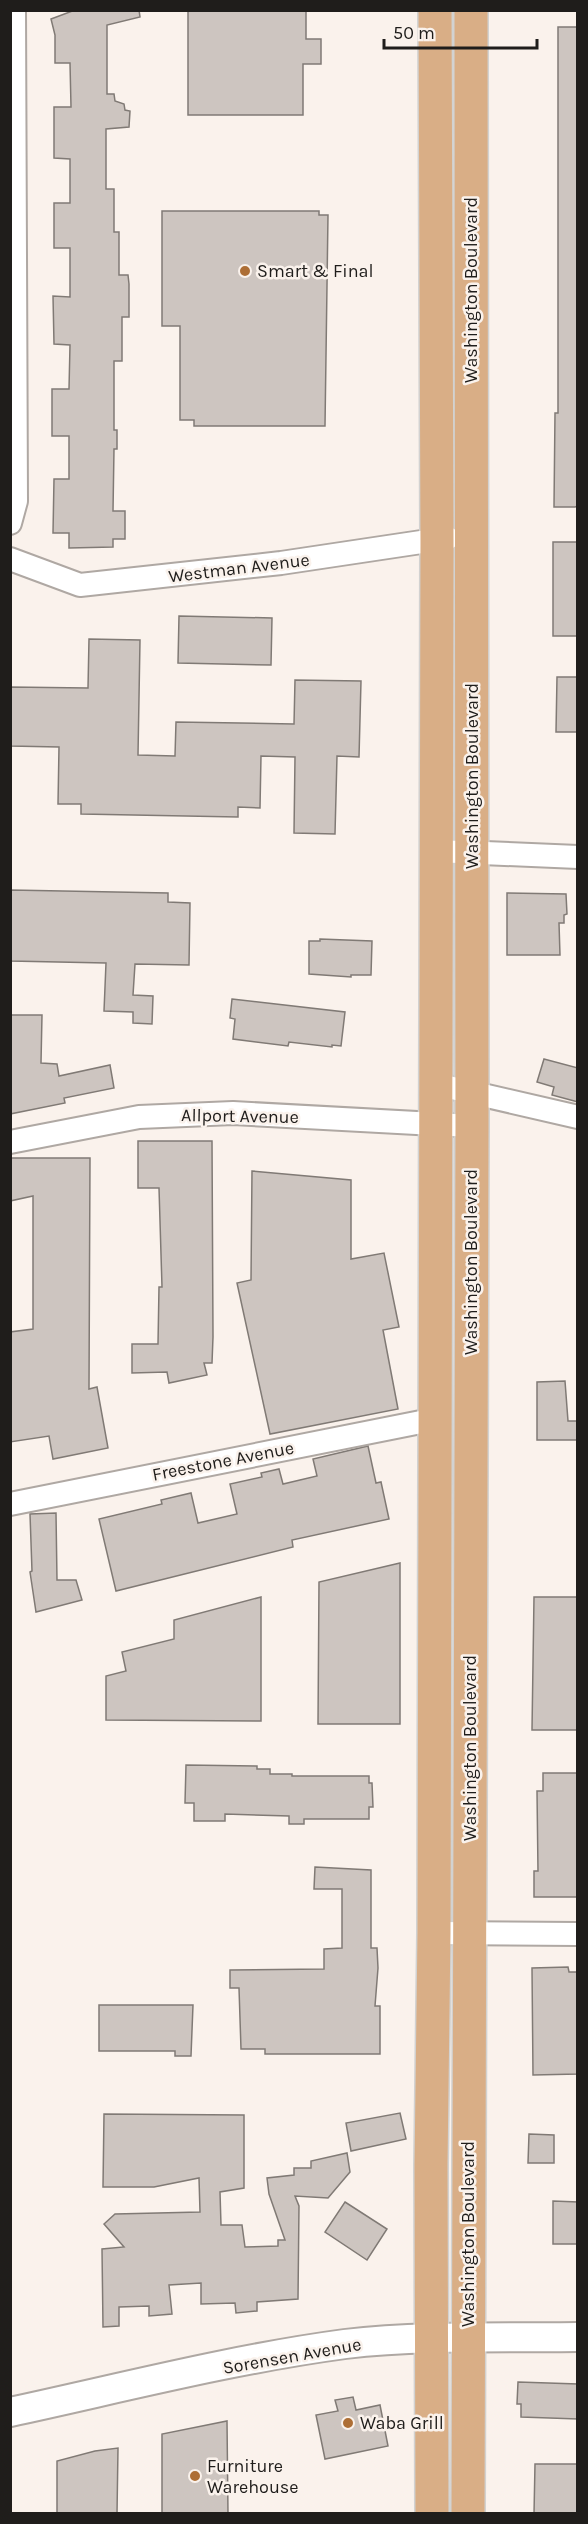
<svg xmlns="http://www.w3.org/2000/svg" width="588" height="2524" font-family="Karla,sans-serif">
	<style>
		.building { fill: #cdc5c0; stroke: #807a75; stroke-width: 1.5 }
		.lines { fill: none; stroke-linecap: round; stroke-linejoin: round }
		.minor-casing { stroke: #afa8a3; stroke-width: 26 }
		.tertiary-casing { stroke: #afa8a3; stroke-width: 32 }
		.primary-casing { stroke: #d2d2d1; stroke-width: 36 }
		.minor { stroke: #fff; stroke-width: 22 }
		.tertiary { stroke: #fff; stroke-width: 28 }
		.primary { stroke: #d9ae86; stroke-width: 33 }
		.poi-dot { fill: #ad6e35; stroke: #faf2ec; stroke-width: 2 }
		.labels { text-anchor: middle; stroke-width: 5; stroke-linejoin: round; paint-order: stroke }
		.poi-label { font-size: 18px; fill: #1f1d1b; stroke: #faf2ec; text-anchor: start }
		.street-label { font-size: 18px; fill: #1f1d1b; stroke: #faf2ec }
	</style>
	<rect width="100%" height="100%" fill="#faf2ec"/>
	<g class="building">
		<path d="M75,10H139L140,17L107,25V94H114L115,101L124,104L125,110L130,111L129,127L106,129V189H114V232H119V275H128L129,284V317H122V361H114V430H117V449H114L113,511H125V539H113V547L69,548V533H53L54,479H69V436H52V389H69L70,345L54,344L53,296L70,297V248H54V203H70V159L54,158V107H71L70,63H55V35L51,19Z"/>
		<path d="M188,10H306V39H321V64H303V115H188Z"/>
		<path d="M558,27H578V506L575,507H554L555,413H558Z"/>
		<path d="M162,211H319V215H328L325,426H194V420H180V326H162Z"/>
		<rect x="553" y="542" width="25" height="94"/>
		<path d="M179,616L272,618L271,665L178,663Z"/>
		<path d="M89,639L140,640L138,755L175,756L176,722L294,724L295,680L361,681L359,757L337,756L335,834L294,833L295,757L261,756L260,808L238,807V817L81,814V804H58L59,747L10,746V687L88,688Z"/>
		<path d="M557,677H578V732H556Z"/>
		<path d="M10,890L168,893V902L190,903L189,965L135,964L133,995L153,996L152,1024L133,1023V1012L104,1011L106,963L10,961Z"/>
		<path d="M507,893L566,894L567,914L564,915V923H559L560,955H507Z"/>
		<path d="M320,939L372,941L371,975H351V977L309,974V941H320Z"/>
		<path d="M232,999L345,1012L341,1046L332,1045V1047L289,1042L288,1046L233,1039L235,1019L230,1018Z"/>
		<path d="M10,1015H42L41,1063L57,1064L59,1076L110,1065L114,1088L64,1098L65,1103L10,1114Z"/>
		<path d="M544,1059L578,1068V1102L552,1095L554,1087L537,1082Z"/>
		<path d="M138,1141H212L213,1337L212,1363H204L207,1375L169,1383L167,1372L132,1373V1344H158L159,1287H162L159,1188H138Z"/>
		<path d="M10,1158H90L89,1389L97,1387L108,1448L53,1459L49,1436L10,1442V1332L33,1329V1196L10,1201Z"/>
		<path d="M252,1171L351,1180V1259L384,1253L399,1327L383,1330L398,1409L270,1434L237,1283L251,1280Z"/>
		<path d="M565,1381L568,1421H578V1440H537V1382Z"/>
		<path d="M368,1446L376,1483L381,1482L389,1519L292,1540L293,1547L116,1591L99,1519L162,1504L161,1500L191,1493L198,1523L237,1514L230,1484L262,1477L261,1473L279,1469L283,1484L317,1476L313,1459Z"/>
		<path d="M56,1513L57,1580H76L82,1600L36,1612L30,1572L32,1571L30,1514Z"/>
		<path d="M400,1563V1724H318L319,1582Z"/>
		<path d="M261,1597V1721L106,1720V1676L126,1671L122,1652L174,1639V1620Z"/>
		<path d="M534,1597H578V1730H532Z"/>
		<path d="M186,1765L257,1766V1769H270V1774H292V1776H369V1783H372L373,1807H369V1819H304V1824H289V1816L225,1814V1821H194V1803H185Z"/>
		<path d="M543,1773H578V1897H534V1871H538L537,1791H543Z"/>
		<path d="M315,1867L371,1870V1948H377L378,1968L375,2006H380V2054H265V2049H241L239,1988H230V1970L324,1969V1949L342,1948V1889H314Z"/>
		<path d="M568,1967L569,1972H578V2074L533,2075L532,1968Z"/>
		<path d="M99,2005H193L191,2056H175V2051H99Z"/>
		<path d="M400,2113L406,2139L351,2151L346,2123Z"/>
		<path d="M104,2114L244,2115V2188L220,2192L221,2225H242L245,2247L278,2246V2240H285L269,2194L267,2178L294,2175V2168H311V2161L347,2153L350,2172L328,2198L295,2196L299,2206L298,2299L257,2302V2311L236,2313L235,2303L201,2304V2283L169,2285L172,2314L149,2316V2306L119,2307V2326L103,2327L102,2249L124,2247L104,2224L115,2214L200,2212L199,2178L154,2187H103Z"/>
		<path d="M529,2134L554,2135V2163H528Z"/>
		<path d="M553,2201L578,2202V2244H553Z"/>
		<path d="M345,2202L387,2229L367,2260L325,2232Z"/>
		<path d="M518,2382L578,2384V2419L521,2417V2404H517Z"/>
		<path d="M353,2397L356,2410L380,2405L388,2446L325,2459L316,2415L338,2411L335,2400Z"/>
		<path d="M227,2421L228,2514H162V2434Z"/>
		<path d="M118,2448L117,2514H57V2461L95,2451Z"/>
		<path d="M535,2464H578V2514H534Z"/>
	</g>
	<g class="lines">
		<g class="minor-casing">
			<g id="minor">
				<path d="M10,523L16,501L14,10"/>
				<path d="M10,559L80,585L281,563L448,538"/>
				<path d="M436,851L578,857"/>
				<path d="M435,1084L578,1117"/>
				<path d="M10,1142L139,1117L233,1113L472,1126"/>
				<path d="M10,1504L436,1419"/>
				<path d="M434,1933L578,1934"/>
			</g>
		</g>
		<g class="tertiary-casing">
			<path id="tertiary" d="M10,2412C121,2388 233,2359 345,2344C422,2335 500,2338 578,2337"/>
		</g>
		<g class="primary-casing">
			<g id="primary">
				<path d="M432,2514L431,2165L434,1933L437,542L435,10"/>
				<path d="M468,2514L472,1126L471,10"/>
			</g>
		</g>
		<use href="#minor" class="minor"/>
		<use href="#tertiary" class="tertiary"/>
		<use href="#primary" class="primary"/>
	</g>
	<g class="poi-dot">
		<circle cx="245" cy="271" r="6"/>
		<circle cx="348" cy="2423" r="6"/>
		<circle cx="195" cy="2476" r="6"/>
	</g>
	<g class="labels">
		<g class="poi-label">
			<text x="257" y="277">Smart &amp; Final</text>
			<text x="360" y="2429">Waba Grill</text>
			<text x="207" y="2472">Furniture<tspan x="207" dy="21">Warehouse</tspan></text>
		</g>
		<g class="street-label">
			<text transform="translate(471 290) rotate(-90)" y="6">Washington Boulevard</text>
			<text transform="translate(239 568) rotate(-7)" y="6">Westman Avenue</text>
			<text transform="translate(472 776) rotate(-90)" y="6">Washington Boulevard</text>
			<text transform="translate(240 1116) rotate(1)" y="6">Allport Avenue</text>
			<text transform="translate(471 1262) rotate(-90)" y="6">Washington Boulevard</text>
			<text transform="translate(223 1461) rotate(-11)" y="6">Freestone Avenue</text>
			<text transform="translate(470 1748) rotate(-90)" y="6">Washington Boulevard</text>
			<text transform="translate(468 2234) rotate(-90)" y="6">Washington Boulevard</text>
			<text transform="translate(292 2356) rotate(-10)" y="6">Sorensen Avenue</text>
		</g>
	</g>
	<rect width="588" height="2524" fill="none" stroke="#1f1d1b" stroke-width="24"/>
	<path d="M384 39v9h153v-9" fill="none" stroke="#1f1d1b" stroke-width="3"/>
	<text x="393" y="39" font-size="18" fill="#1f1d1b" stroke="#faf2ec" stroke-width="4.5" paint-order="stroke">50 m</text>
</svg>
